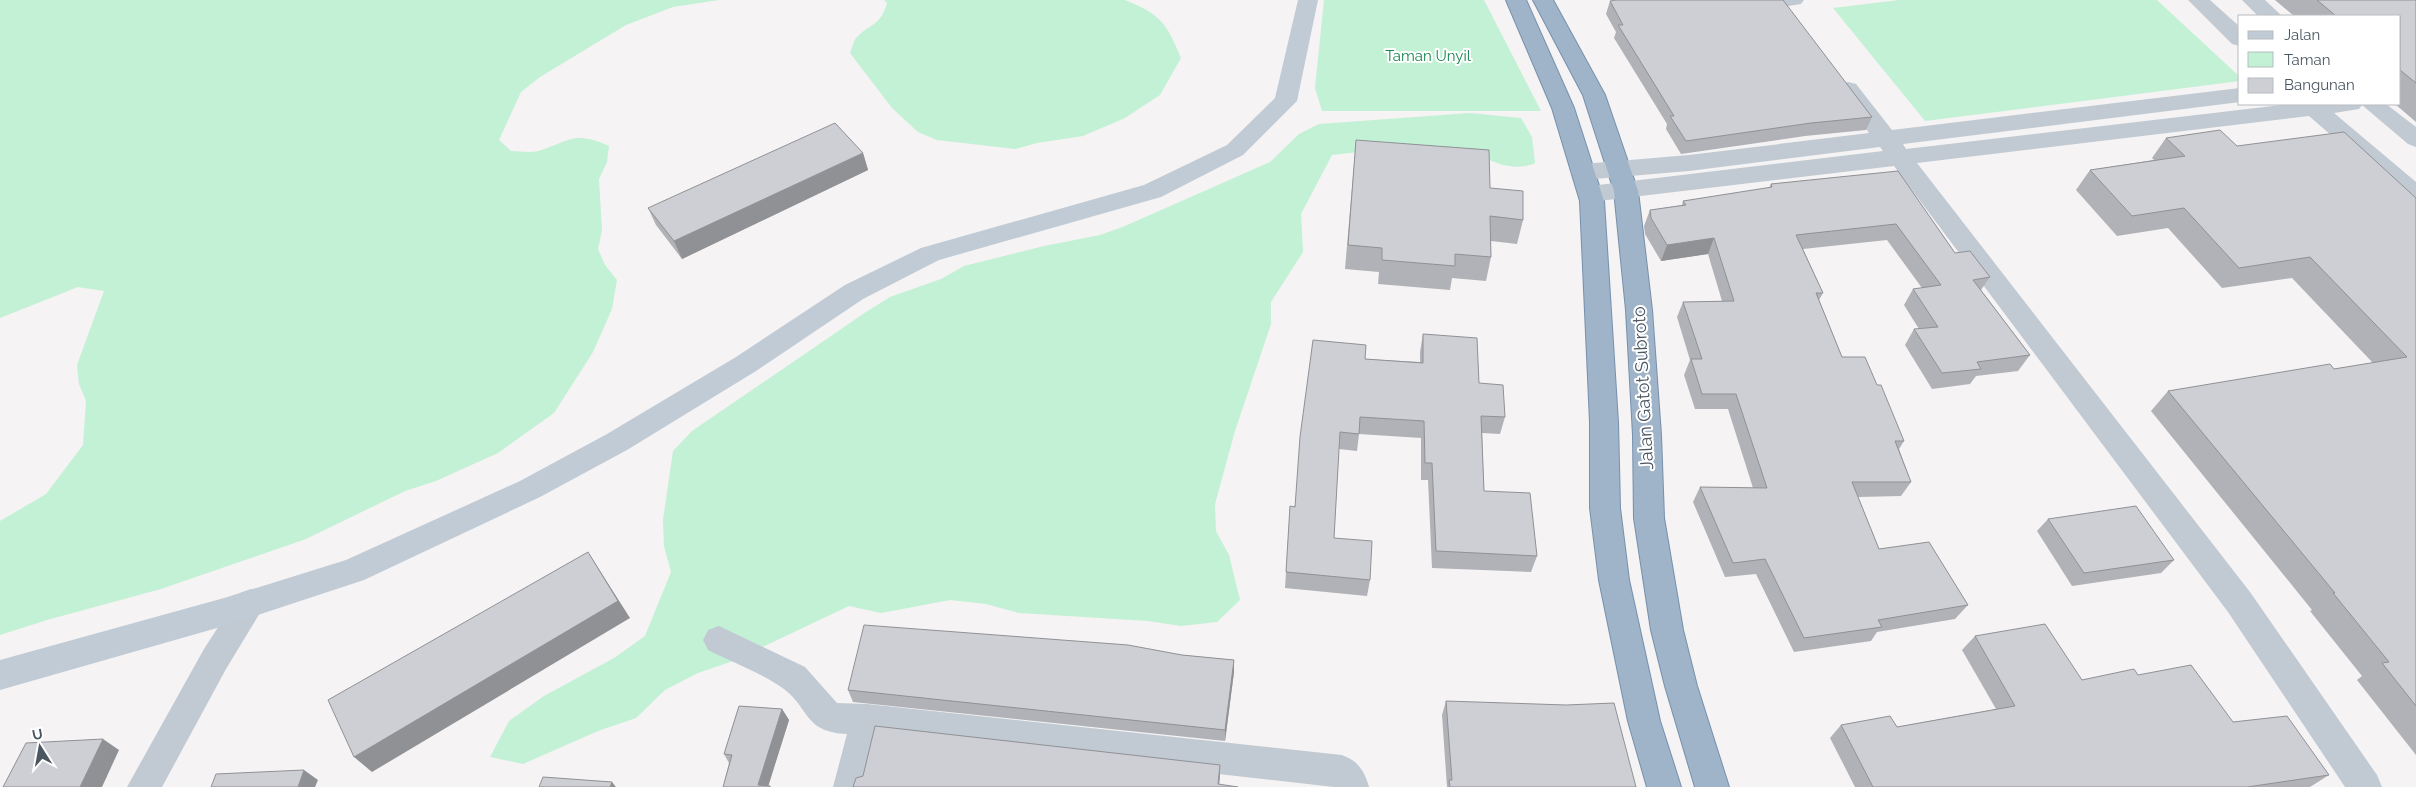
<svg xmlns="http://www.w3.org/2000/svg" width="2416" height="787" font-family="Raleway,sans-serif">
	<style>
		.green { fill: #c3f1d5 }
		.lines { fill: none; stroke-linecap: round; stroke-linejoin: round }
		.trunk-casing { stroke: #7690ad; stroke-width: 2 }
		.minor { fill: #c1cad2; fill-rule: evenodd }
		.secondary { fill: #c1cbd6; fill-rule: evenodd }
		.trunk { fill: #9fb4c9; fill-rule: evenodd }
		.wall { fill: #b0b2b7 }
		.shaded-wall { fill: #909195 }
		.building { fill: #cdcfd5; stroke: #909195 }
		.labels { text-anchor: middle; stroke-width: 4; stroke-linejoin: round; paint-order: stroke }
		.far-park-label { font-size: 15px; fill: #17864f; stroke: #fff }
		.street-label { font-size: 18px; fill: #4a5661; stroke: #fff }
	</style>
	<rect width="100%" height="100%" fill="#f5f3f3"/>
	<g class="green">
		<path d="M0,0H719L673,7L626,25L540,77L521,92L499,140L511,151C519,151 530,153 538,151C570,141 574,130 609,146L607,162L599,179L602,230L598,249L605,265L617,280L612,309L593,352L554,413L498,453L436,481L405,491L306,539L161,589L47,620L0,635V521L46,494L83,445L86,401L79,384L77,365L104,291L78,287L0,318Z"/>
		<path d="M884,0H1125C1161,15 1166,22 1181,58L1160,95L1125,118L1083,136L1037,143L1015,149L937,140L918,132L892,108L850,53C852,49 853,42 856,38C870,23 880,27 887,3Z"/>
		<path d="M1324,0H1484L1541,111H1322L1315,88Z"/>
		<path d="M1899,0H2157L2240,77V81L1925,121L1833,8Z"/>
		<path d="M1470,113L1521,118L1532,137L1535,163C1518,171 1501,165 1484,158L1385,149L1332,155L1301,214L1303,252L1271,302V324L1235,431L1215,504L1216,531L1229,555L1240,600L1217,622L1181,626L1148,621L1019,613L986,604L950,600L881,613L849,606L733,661L698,673L665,690L636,718L598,731L523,764L490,757L509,721L544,696L614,658L645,636L671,572L664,546L663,520L673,451L692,431L866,312L890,297L941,279L964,266L1044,246L1100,235L1125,226L1270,162L1299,134L1319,124Z"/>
	</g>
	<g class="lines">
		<g class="trunk-casing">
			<g id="trunk">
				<path d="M1506,0H1526L1574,108L1604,201L1618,422L1620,508L1629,580L1660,721L1681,787H1647L1628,721L1599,580L1590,508V422L1580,201L1552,108Z"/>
				<path d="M1533,0H1553L1605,95L1638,191L1652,310L1661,435L1664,518L1683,630L1697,686L1729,787H1695L1665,686L1651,630L1634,518L1633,435L1626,310L1614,191L1583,95Z"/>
			</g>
		</g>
		<g class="minor">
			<path d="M1772,0H1804L1801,4L1782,7L1775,5Z"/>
			<path d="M2188,0H2210L2240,27V46L2232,44Z"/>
			<path d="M2242,0H2265L2282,16H2258Z"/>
			<path d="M1848,82L1856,84L1892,130L2240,88V102L1903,144L1906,149L2291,104H2386L2416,127V147L2408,144L2362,105L2359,109L2334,113L2416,182V203L2407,201L2309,116L1917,163L2250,592L2377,775L2382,787H2345L2228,612L1894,166L1590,202L1581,200L1578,194L1581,188L1590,186L1883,151L1880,147L1689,171L1583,180L1575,178L1571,172L1575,166L1583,164L1689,155L1869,133L1837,89L1840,84Z"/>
			<path d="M251,589L262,593L266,603L226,669L162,787H127L204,649L240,593Z"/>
			<path d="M719,626L805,667L837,703L867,704L1342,755C1358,761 1364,770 1369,787H1334L879,736L867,787H833L847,734C804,732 810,709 784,689C766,675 729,661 708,650L703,640L708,630Z"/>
		</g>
		<path class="secondary" d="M1298,0H1318L1297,101L1243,155L1161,197L939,260L863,299L756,371L627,450L540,497L364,580L224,626L0,690V660L224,598L346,560L520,481L607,434L736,357L845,285L921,248L1144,185L1227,145L1275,98Z"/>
		<use href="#trunk" class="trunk"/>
	</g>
	<g class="wall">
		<path d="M2275,0H2416V122L2395,104H2400V16H2294Z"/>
		<path d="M1610,1L1872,117L1866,130L1805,136L1681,154L1666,129L1667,124L1614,38L1616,32L1606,14Z"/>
		<path d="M2166,138L2237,146L2416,198V755L2357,680L2362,676L2310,611L2312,610L2151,411L2168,391L2334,369L2373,363L2292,278L2222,288L2168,228L2117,236L2076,190L2090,170L2154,160L2152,158Z"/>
		<path d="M1356,140L1490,188L1523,220L1517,244L1491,241V257L1486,281L1452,278L1450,290L1378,284L1379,272L1345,269L1354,164Z"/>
		<path d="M863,153L868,170L682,259L656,225L648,208Z"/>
		<path d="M1898,171L1955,253L1990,277L1981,290L2030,355L2018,371L1976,376L1970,384L1932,389L1905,345L1914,329H1919L1904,305L1913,289L1922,288L1887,240L1803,249L1823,293L1819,300L1842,357L1877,385L1904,441L1899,449L1911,482L1901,496L1858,497L1879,549L1968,605L1955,619L1877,632L1871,641L1794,652L1756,574L1725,577L1693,502L1700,487L1753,488L1728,409H1695L1684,375L1690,360L1677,317L1683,302L1722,301L1708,254L1661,261L1645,234L1644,226L1650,210L1682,205L1683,201L1769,188L1771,184Z"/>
		<path d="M1423,334L1479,383L1505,417L1500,434L1482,433L1484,491L1537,556L1531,572L1432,568L1428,480H1421V438L1359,434L1357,451L1339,449L1334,538L1370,580L1367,596L1285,588L1290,506L1294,507L1365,359L1420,362V352Z"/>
		<path d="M2048,519L2174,560L2161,573L2072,586L2037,531Z"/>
		<path d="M1975,636L2082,680L2138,675L2233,722L2329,775L2310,787H1855L1830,738L1841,725L1897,727L1996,709L1962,650Z"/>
		<path d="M1182,655L1234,660V672L1225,741L853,702L848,690Z"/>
		<path d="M1446,701L1636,787H1447L1442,715Z"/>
		<path d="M739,706L782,709L789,720L768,786H770L771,787H723L729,763L724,754Z"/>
	</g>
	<g class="shaded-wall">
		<path d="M863,153L868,170L682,259L674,241Z"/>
		<path d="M1714,238L1708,254L1661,261L1667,245Z"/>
		<path d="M588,552L630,618L372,772L354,757Z"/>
		<path d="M1234,660V672L1225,741V730Z"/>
		<path d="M782,709L789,720L768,787L758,785Z"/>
		<path d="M103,739L119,750L102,787H80Z"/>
		<path d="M1220,765V776L1219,787H1218Z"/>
		<path d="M304,770L318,780L315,787H298Z"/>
		<path d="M612,782L616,787H610Z"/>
	</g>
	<g class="building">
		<path d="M1616,0H1783L1872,117L1811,123L1686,141L1670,116H1674L1618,25H1623L1610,1Z"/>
		<path d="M2317,0H2416V83L2400,70V16H2336Z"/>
		<path d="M835,123L863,153L674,241L648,208Z"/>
		<path d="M2220,130L2237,146L2344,132L2416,198V706L2382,663L2389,662L2333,593H2335L2168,391L2330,364L2334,369L2407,357L2310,257L2239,268L2184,208L2132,216L2090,170L2185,156L2166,138Z"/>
		<path d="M1356,140L1489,150L1490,188L1523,191V220L1490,216L1491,257L1455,254V266L1382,260V248L1348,245Z"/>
		<path d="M1898,171L1955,253L1970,251L1990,277L1973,280L2030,355L1977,362L1981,369L1942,373L1914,329L1938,327L1913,289L1941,285L1896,224L1796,235L1823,293H1816L1842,357H1865L1877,385H1881L1904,441H1895L1911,482H1852L1879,549L1929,542L1968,605L1878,620L1882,627L1804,638L1765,559L1733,563L1700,487L1767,488L1736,394H1702L1691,359H1702L1683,302L1734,301L1714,238L1667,245L1651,218L1650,210L1686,205L1683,201L1772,187L1771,184Z"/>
		<path d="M1423,334L1477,338L1479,383L1503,385L1505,417L1481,416L1484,491L1530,493L1537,556L1436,551L1432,463H1425L1424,421L1360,417L1359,434L1340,432L1334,538L1372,541L1370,580L1286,572L1290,506L1295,507L1300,437L1313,340L1366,345L1365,359L1423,363Z"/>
		<path d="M2136,506L2174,560L2084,573L2048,519Z"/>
		<path d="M588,552L618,601L354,757L328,700Z"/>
		<path d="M2045,624L2082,680L2134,669L2138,675L2191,665L2233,722L2287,716L2329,775L2247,787H1873L1841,725L1890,716L1897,727L2015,706L1975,636Z"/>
		<path d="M864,625L1128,645L1182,655L1234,660L1225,730L848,690Z"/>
		<path d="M1446,701L1566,705L1614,703L1636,787H1450L1449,780H1452Z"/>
		<path d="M739,706L782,709L758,785L770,786V787H723L732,755L724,754Z"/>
		<path d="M875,726L1220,765L1218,784L1238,787H853L856,778L863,776Z"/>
		<path d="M103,739L80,787H3L26,743Z"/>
		<path d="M304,770L298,787H211L216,774Z"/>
		<path d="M543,777L612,782L610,787H539Z"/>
	</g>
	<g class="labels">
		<g class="far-park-label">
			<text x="1428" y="61">Taman Unyil</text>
		</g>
		<g class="street-label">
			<text transform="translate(1643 388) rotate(-93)" y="6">Jalan Gatot Subroto</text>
		</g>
	</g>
	<rect x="2238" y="15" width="162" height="90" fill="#ffffff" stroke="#b7bbc0"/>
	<rect x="2248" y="31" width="25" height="8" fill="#c1cbd6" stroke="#b7bbc0"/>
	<text x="2284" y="40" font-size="15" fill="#4a5661">Jalan</text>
	<rect x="2248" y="52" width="25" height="15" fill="#c3f1d5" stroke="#b7bbc0"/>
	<text x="2284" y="65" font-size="15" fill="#4a5661">Taman</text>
	<rect x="2248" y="78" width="25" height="15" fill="#cdcfd5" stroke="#b7bbc0"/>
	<text x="2284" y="90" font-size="15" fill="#4a5661">Bangunan</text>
	<g transform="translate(40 747) rotate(349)" stroke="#ffffff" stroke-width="4" paint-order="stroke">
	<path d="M0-4L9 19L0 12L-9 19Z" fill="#4a5661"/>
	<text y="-8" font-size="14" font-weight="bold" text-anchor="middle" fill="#4a5661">U</text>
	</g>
</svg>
